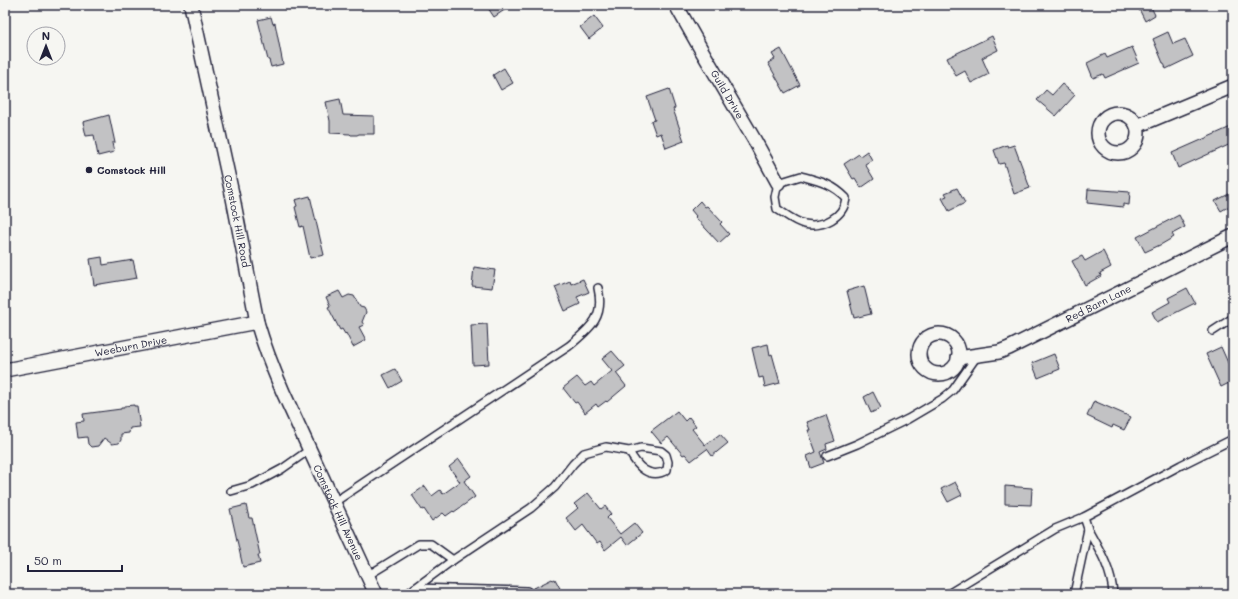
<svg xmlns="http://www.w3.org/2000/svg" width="1238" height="599" font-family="Mali,sans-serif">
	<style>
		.building { fill: #c2c2c4; stroke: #22223b }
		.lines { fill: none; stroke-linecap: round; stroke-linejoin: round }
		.service-casing { stroke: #22223b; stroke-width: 10 }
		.minor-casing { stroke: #22223b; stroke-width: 16 }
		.service { stroke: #f6f6f2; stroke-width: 7 }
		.minor { stroke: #f6f6f2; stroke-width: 13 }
		.poi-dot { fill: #22223b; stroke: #f6f6f2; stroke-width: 1.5 }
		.labels { text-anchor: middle; stroke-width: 3; stroke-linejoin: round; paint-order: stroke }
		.street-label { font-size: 10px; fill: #22223b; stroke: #f6f6f2 }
		.poi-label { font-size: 10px; font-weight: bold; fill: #22223b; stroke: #f6f6f2; text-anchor: start }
	</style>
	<rect width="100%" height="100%" fill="#f6f6f2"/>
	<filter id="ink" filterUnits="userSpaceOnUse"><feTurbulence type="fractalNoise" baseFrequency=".025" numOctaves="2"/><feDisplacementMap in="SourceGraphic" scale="8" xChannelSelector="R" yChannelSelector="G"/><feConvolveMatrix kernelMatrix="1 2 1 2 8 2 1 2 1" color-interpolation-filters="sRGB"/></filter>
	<g filter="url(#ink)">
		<g class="building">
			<path d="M486,5H512L494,17Z"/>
			<path d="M1137,5H1150L1155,15L1145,21Z"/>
			<path d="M594,16L603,28L589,39L580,27Z"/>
			<path d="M271,17L273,24L275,23L283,64L271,67L269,60H268L258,20Z"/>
			<path d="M1168,32L1173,44L1185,39L1193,56L1166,69L1164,63H1163L1153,39Z"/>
			<path d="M992,36L998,50L982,58L989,74L971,83L965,71L956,76L947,58Z"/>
			<path d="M1132,47L1139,63L1105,78L1103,74L1093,78L1087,63L1105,54L1107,58Z"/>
			<path d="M781,49L800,85L785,93L768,63L775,59L772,54Z"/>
			<path d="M504,68L513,83L501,90L493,75Z"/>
			<path d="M1062,84L1075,95L1056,116L1037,100L1046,90L1052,95Z"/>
			<path d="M669,89L675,108L673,109L684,141L666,148L661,133L656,135L651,121L655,120L647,97Z"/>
			<path d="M340,99L343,115L374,116V134H359L357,135H351L350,134L330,133V121L326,102Z"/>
			<path d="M109,115L115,143H112L114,152L98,156L94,135L86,136L83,122Z"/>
			<path d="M1233,126V143L1178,168L1172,153Z"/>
			<path d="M1007,145L1008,147L1014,145L1030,188L1014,194L1004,163L999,164L994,150Z"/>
			<path d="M867,151L872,160L865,164L874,179L861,188L855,178L853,179L844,164L859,154L860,156Z"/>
			<path d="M957,188L965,203L949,211L942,198L947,196L945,193Z"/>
			<path d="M1088,189L1130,192L1129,205L1123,204V207L1087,203Z"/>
			<path d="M1233,192V204L1221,211L1215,201Z"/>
			<path d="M310,196L324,255L310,258L303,226L300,227L295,207L297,206L295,200Z"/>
			<path d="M700,201L705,207L707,206L722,222L720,224L729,234L719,243L695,217L696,216L691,210Z"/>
			<path d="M1179,215L1185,227L1172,234L1174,237L1162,244L1145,252L1137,237Z"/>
			<path d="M1103,251L1111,267L1100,273L1101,276L1085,285L1072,261L1082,256L1085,261Z"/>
			<path d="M102,257L103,265L133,260L137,278L94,285L90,259Z"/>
			<path d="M474,267L495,270L492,288L472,286Z"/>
			<path d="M583,279L589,292L577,297L580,304L565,311L555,287L570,281L571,284Z"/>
			<path d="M864,286L871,314L854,318L847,291Z"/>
			<path d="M1187,288L1195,303L1157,322L1152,312L1170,302L1168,298Z"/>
			<path d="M339,291L343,298L349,295L354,296L360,307L364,308L366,312L362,322L364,325L359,327L366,340L353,347L346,333L345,334L342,329L340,330L328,307L330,306L326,297Z"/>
			<path d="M487,324L489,364L473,365L471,325Z"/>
			<path d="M768,344L770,355L772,354L780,383L765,387L763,377L759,378L752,348Z"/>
			<path d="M1221,347L1233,374V381L1221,387L1206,354Z"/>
			<path d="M612,351L625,366L616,373L626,386L607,402L606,401L598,407L596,404L585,413L577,402L575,403L563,388L577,377L585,386L591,382L594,386L612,371L602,359Z"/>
			<path d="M1054,354L1060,369L1038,378L1032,363Z"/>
			<path d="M395,369L402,381L390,388L383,375Z"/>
			<path d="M873,392L881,408L871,413L864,397Z"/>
			<path d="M1094,401L1131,417L1124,430L1113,425L1112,428L1087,416Z"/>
			<path d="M134,405V406H137L140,427L130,428L129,433L121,434V440L119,443L112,444L104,438L98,446L91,447L88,444L87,437L78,438L76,422L84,421L83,414L121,409V408H124V406Z"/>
			<path d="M677,411L685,421L689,417L696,426L692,429L705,445L720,434L728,443L712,456L707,449L691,461L685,454L683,455L668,437L661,443L651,431Z"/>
			<path d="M826,415L835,441L826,444L827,449L820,452L824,463L811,468L807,456L816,452L808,430H810L807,422Z"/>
			<path d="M459,459L471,476L464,481L475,497L454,512L453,511L446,516L443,513L432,521L424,509L422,510L412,495L425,486L432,496L440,490L443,494L460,482L449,467Z"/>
			<path d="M955,482L962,495L948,502L941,489Z"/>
			<path d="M1005,486L1032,488L1031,505L1005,504Z"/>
			<path d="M588,493L601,509L605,506L611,514L607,518L620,534L634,523L642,533L627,545L621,537L605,550L600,542L597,544L583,525L576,531L566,518L578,508L574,504Z"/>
			<path d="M246,505L249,518H252L260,555H258L260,563L243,567L230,509Z"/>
			<path d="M552,579L553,580L555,579L563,594H531L532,589Z"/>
		</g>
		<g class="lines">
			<g class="service-casing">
				<g id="service">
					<path d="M801,176C819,181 833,184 846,198C844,217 823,228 804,224C795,222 785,214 777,209L775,197L778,183Z"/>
					<path d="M1213,331L1233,318"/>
					<path d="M827,456L857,444L908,419L942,399L953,390L977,356"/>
					<path d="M231,491L252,485L282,469L309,450"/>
					<path d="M333,503L569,346C590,328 605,318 598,288"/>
					<path d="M1088,529C1099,549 1112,570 1113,594"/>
					<path d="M367,576L419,544H431L453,560"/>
					<path d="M415,588L527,591"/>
					<path d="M407,594L453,560L531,508L555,487L573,464L584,453L606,447L629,451L641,448L661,451L666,455L668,462L667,470C650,480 637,467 629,451"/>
					<path d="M948,594L1055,529L1084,517L1181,465L1233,439"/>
					<path d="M1074,594L1088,529L1084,517"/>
				</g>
			</g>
			<g class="minor-casing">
				<g id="minor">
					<path id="s1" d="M191,5L233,198L257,322C264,346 273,369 283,392L376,594"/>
					<path id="s2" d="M676,5L702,51L755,141L778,183"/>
					<circle cx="1118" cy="133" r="20"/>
					<path d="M1137,126L1233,86"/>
					<circle cx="939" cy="354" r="20"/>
					<path id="s3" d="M958,358L999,352L1009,348L1233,236"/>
					<path id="s4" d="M5,370L257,322"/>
				</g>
			</g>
			<use href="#service" class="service"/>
			<use href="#minor" class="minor"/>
		</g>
	</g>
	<circle class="poi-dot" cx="89" cy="170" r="4"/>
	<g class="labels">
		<g class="street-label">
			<text dy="4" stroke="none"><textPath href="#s2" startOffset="103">Guild Drive</textPath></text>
			<text dy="4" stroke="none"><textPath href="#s1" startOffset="221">Comstock Hill Road</textPath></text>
			<text dy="4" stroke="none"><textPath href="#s3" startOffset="152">Red Barn Lane</textPath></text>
			<text dy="4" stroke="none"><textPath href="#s4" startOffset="128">Weeburn Drive</textPath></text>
			<text dy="4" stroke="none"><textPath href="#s1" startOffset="531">Comstock Hill Avenue</textPath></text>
		</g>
		<g class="poi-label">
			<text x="97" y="174">Comstock Hill</text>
		</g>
	</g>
	<rect width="1238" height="599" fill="none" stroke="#f6f6f2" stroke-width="20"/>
	<rect x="10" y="10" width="1218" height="579" fill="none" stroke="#22223b" stroke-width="1.5" filter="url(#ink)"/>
	<g transform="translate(46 46)"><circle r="19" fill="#f6f6f2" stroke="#a1a1a9"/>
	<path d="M0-3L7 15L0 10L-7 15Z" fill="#22223b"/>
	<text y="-6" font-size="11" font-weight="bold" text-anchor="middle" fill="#22223b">N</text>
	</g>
	<path d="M28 565v6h94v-6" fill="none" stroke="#22223b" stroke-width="2"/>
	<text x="34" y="565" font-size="12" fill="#22223b" stroke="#f6f6f2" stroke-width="3" paint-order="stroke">50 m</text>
</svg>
